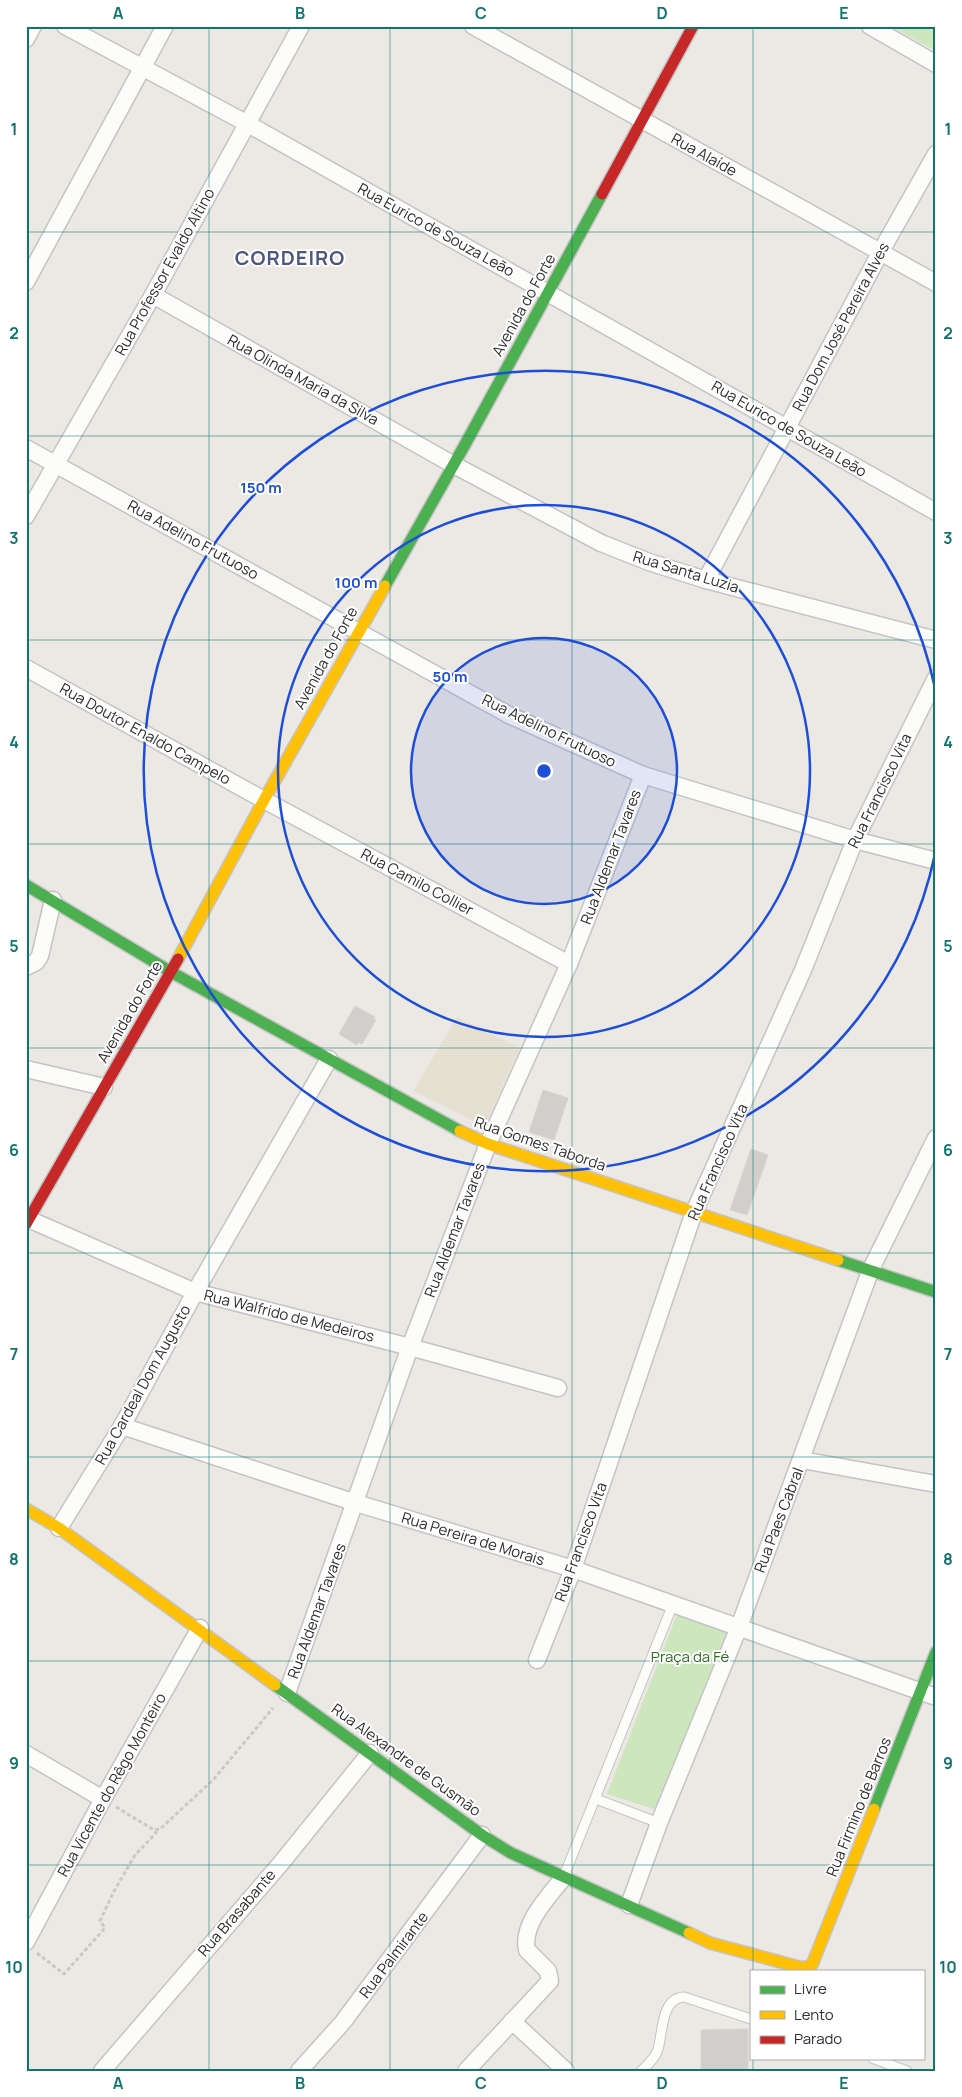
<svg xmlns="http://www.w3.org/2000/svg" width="962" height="2097" font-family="Manrope,sans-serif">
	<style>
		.education { fill: #e6e0d3 }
		.green { fill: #cee6be }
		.building { fill: #d1cecb; stroke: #d7d4d0 }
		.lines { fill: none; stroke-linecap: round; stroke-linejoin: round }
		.lane-casing { stroke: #c5c4c5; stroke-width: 11 }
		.street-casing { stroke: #c5c4c5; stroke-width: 19 }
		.fast-casing { stroke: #c5c4c5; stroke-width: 14 }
		.slow-casing { stroke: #c5c4c5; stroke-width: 14 }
		.jam-casing { stroke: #c5c4c5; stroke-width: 14 }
		.path { stroke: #c9c9c8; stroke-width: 3; stroke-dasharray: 4 2.5; stroke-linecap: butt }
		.lane { stroke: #fcfcfb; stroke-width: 9 }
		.street { stroke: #fcfcfb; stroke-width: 16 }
		.fast { stroke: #4caf50; stroke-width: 11 }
		.slow { stroke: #ffc107; stroke-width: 11 }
		.jam { stroke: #c62828; stroke-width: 11 }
		.grid { fill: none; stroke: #0f766e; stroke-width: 1; stroke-opacity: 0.55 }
		.ring { fill: none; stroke: #1d4ed8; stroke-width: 2.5 }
		.labels { text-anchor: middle; stroke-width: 4; stroke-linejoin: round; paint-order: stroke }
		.street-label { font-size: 15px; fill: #2e2e2e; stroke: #fff }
		.park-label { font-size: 15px; fill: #2c6e1b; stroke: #fff }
		.district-label { font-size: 20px; font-weight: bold; letter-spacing: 1px; fill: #4d5680; stroke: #fff }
		.centre { fill: #1d4ed8; stroke: #fff; stroke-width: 2.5 }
		.ring-label { font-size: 15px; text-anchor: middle; font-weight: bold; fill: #1d4ed8; stroke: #fff; stroke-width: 4; stroke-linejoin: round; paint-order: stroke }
		.neatline { fill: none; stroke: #0f766e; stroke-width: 2 }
		.grid-label { font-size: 16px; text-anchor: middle; font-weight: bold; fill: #0f766e }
	</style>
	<rect width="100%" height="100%" fill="#ece8e4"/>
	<path class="education" d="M457,1017L520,1048L488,1119L482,1122L478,1123L413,1091Z"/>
	<g class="green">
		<path d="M890,26H936V51Z"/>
		<path d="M677,1614L730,1633L660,1811L607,1794Z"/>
	</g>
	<g class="building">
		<path d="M355,1006L375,1017L373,1019L376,1020L362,1044L358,1042L357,1045L339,1034Z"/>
		<path d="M543,1090L568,1098L554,1140L529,1132Z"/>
		<path d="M751,1149L768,1155L747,1215L730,1210Z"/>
		<path d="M748,2029V2071H701V2030Z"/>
	</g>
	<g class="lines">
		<g class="lane-casing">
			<g id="lane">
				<path d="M596,1799L659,1823"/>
				<path d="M564,1876L673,1604"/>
				<path d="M872,2058L907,2071"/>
				<path d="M641,2071C647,2065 656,2058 658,2049C663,2032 661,1998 684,1997L751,2019"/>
			</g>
		</g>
		<g class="street-casing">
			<g id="street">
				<path d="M65,26L248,124L936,512"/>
				<path d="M473,26L936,283"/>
				<path d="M870,26L936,64"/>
				<path d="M26,39L33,26"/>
				<path d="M26,282L165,26"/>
				<path d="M153,295L452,464L601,543L649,562L706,580L936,640"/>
				<path d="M26,448L509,715L643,775L855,840L936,861"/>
				<path d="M26,516L153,295L301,26"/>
				<path d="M706,580L880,253L936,154"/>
				<path d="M26,668L264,800L569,964"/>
				<path d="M26,967L36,962L40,956L53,900"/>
				<path d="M26,1069L104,1087"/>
				<path d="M26,1218L195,1292L410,1347L558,1388"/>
				<path d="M122,1426L356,1503L573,1569L936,1697"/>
				<path d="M802,1460L936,1484"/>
				<path d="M59,1528L122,1426L198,1287L329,1059"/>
				<path d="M537,1660L573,1569L694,1212L803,970L855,840L936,678"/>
				<path d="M287,1693L410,1347L488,1144L569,964L643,775"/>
				<path d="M26,1754L103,1799"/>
				<path d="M629,1905L659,1823L739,1627L871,1269L936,1138"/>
				<path d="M26,1942L103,1799L200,1628"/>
				<path d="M512,2021L566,2071"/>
				<path d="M102,2071L282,1862L370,1753"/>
				<path d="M299,2071L343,2022L482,1835"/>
				<path d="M466,2071L550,1981L548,1971L527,1950C521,1924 549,1896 564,1877"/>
			</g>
		</g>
		<g class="fast-casing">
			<g id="fast">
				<path d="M385,586L467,441L602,194"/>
				<path d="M26,885L171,972L460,1131"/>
				<path d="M838,1260L936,1292"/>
				<path d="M275,1685L482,1835L511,1853L689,1933"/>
				<path d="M874,1809L936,1652"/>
			</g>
		</g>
		<g class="slow-casing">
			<g id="slow">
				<path d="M178,959L264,800L385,586"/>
				<path d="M460,1131L488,1144L838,1260"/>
				<path d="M26,1509L59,1528L275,1685"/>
				<path d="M689,1933L710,1943L803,1968L812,1965L874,1809"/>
			</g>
		</g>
		<g class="jam-casing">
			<g id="jam">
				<path d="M602,194L693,26"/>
				<path d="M26,1224L178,959"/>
			</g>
		</g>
		<g class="path">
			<path d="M116,1807L154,1830L160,1829L213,1780L273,1708"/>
			<path d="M37,1953L64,1974L105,1928L100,1921L113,1893L135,1855L156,1833L154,1830"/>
		</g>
		<use href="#lane" class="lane"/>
		<use href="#street" class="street"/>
		<use href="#fast" class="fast"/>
		<use href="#slow" class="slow"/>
		<use href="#jam" class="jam"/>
	</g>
	<path class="grid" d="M209,26V2071M390,26V2071M572,26V2071M753,26V1971M26,232H936M26,436H936M26,640H936M26,844H936M26,1048H936M26,1253H936M26,1457H936M26,1661H936M26,1865H936M753,2058V2071"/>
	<circle cx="544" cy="771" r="133" fill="#1d4ed8" fill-opacity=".12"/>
	<g class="ring">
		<circle cx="544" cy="771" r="133"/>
		<circle cx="544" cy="771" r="266"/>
		<path d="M935 854A400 400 0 1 1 935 688"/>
	</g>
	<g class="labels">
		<g class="street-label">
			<text transform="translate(704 155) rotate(29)" y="5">Rua Alaíde</text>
			<text transform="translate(436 230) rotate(29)" y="5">Rua Eurico de Souza Leão</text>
			<text transform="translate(165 272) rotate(-61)" y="5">Rua Professor Evaldo Altino</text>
			<text transform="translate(524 305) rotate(-61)" y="5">Avenida do Forte</text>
			<text transform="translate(841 327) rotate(-62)" y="5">Rua Dom José Pereira Alves</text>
			<text transform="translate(303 380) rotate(29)" y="5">Rua Olinda Maria da Silva</text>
			<text transform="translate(789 429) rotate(30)" y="5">Rua Eurico de Souza Leão</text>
			<text transform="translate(193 540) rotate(29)" y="5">Rua Adelino Frutuoso</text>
			<text transform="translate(686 572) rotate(17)" y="5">Rua Santa Luzia</text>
			<text transform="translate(326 658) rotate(-61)" y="5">Avenida do Forte</text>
			<text transform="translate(549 731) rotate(26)" y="5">Rua Adelino Frutuoso</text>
			<text transform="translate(145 734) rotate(29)" y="5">Rua Doutor Enaldo Campelo</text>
			<text transform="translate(880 791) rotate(-64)" y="5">Rua Francisco Vita</text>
			<text transform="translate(611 857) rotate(-69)" y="5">Rua Aldemar Tavares</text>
			<text transform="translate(417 882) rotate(28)" y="5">Rua Camilo Collier</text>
			<text transform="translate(130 1012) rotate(-60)" y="5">Avenida do Forte</text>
			<text transform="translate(540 1144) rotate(19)" y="5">Rua Gomes Taborda</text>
			<text transform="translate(718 1162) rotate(-66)" y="5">Rua Francisco Vita</text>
			<text transform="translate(455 1230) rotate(-69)" y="5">Rua Aldemar Tavares</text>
			<text transform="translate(289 1316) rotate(14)" y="5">Rua Walfrido de Medeiros</text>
			<text transform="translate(143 1385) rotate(-61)" y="5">Rua Cardeal Dom Augusto</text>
			<text transform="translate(779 1520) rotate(-69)" y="5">Rua Paes Cabral</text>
			<text transform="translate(473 1539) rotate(17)" y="5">Rua Pereira de Morais</text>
			<text transform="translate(581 1542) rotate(-70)" y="5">Rua Francisco Vita</text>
			<text transform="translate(317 1611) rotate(-70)" y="5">Rua Aldemar Tavares</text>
			<text transform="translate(406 1760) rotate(36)" y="5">Rua Alexandre de Gusmão</text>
			<text transform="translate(112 1785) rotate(-61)" y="5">Rua Vicente do Rêgo Monteiro</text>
			<text transform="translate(859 1807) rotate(-68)" y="5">Rua Firmino de Barros</text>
			<text transform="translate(237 1913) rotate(-49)" y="5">Rua Brasabante</text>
			<text transform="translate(394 1955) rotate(-53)" y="5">Rua Palmirante</text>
		</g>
		<g class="park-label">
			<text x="690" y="1662">Praça da Fé</text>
		</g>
		<g class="district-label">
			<text x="290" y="265">CORDEIRO</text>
		</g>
	</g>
	<circle cx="544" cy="771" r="8" class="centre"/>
	<g class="ring-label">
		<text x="261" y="493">150 m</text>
		<text x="356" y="588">100 m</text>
		<text x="450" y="682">50 m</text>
	</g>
	<rect width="962" height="2097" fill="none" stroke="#ffffff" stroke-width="55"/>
	<rect x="750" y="1970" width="175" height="90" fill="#ffffff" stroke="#ababab"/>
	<rect x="760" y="1986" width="25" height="8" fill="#4caf50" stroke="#ababab"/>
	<text x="794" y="1994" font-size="15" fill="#2e2e2e">Livre</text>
	<rect x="760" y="2011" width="25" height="8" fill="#ffc107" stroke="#ababab"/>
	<text x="794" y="2020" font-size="15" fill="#2e2e2e">Lento</text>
	<rect x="760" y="2036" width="25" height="8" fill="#c62828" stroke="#ababab"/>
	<text x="794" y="2044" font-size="15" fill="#2e2e2e">Parado</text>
	<rect x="28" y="28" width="906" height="2042" class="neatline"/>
	<g class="grid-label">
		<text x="118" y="19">A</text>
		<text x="300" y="19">B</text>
		<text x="481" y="19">C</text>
		<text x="662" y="19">D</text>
		<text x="844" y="19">E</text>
		<text x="14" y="135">1</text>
		<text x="948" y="135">1</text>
		<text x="14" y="339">2</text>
		<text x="948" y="339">2</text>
		<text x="14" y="544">3</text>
		<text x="948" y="544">3</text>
		<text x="14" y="748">4</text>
		<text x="948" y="748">4</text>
		<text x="14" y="952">5</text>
		<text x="948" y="952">5</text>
		<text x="14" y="1156">6</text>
		<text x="948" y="1156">6</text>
		<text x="14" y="1360">7</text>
		<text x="948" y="1360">7</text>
		<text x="14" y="1565">8</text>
		<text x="948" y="1565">8</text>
		<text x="14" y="1769">9</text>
		<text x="948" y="1769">9</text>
		<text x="14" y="1973">10</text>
		<text x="948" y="1973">10</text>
		<text x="118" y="2089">A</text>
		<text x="300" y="2089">B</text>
		<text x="481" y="2089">C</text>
		<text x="662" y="2089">D</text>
		<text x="844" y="2089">E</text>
	</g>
</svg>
